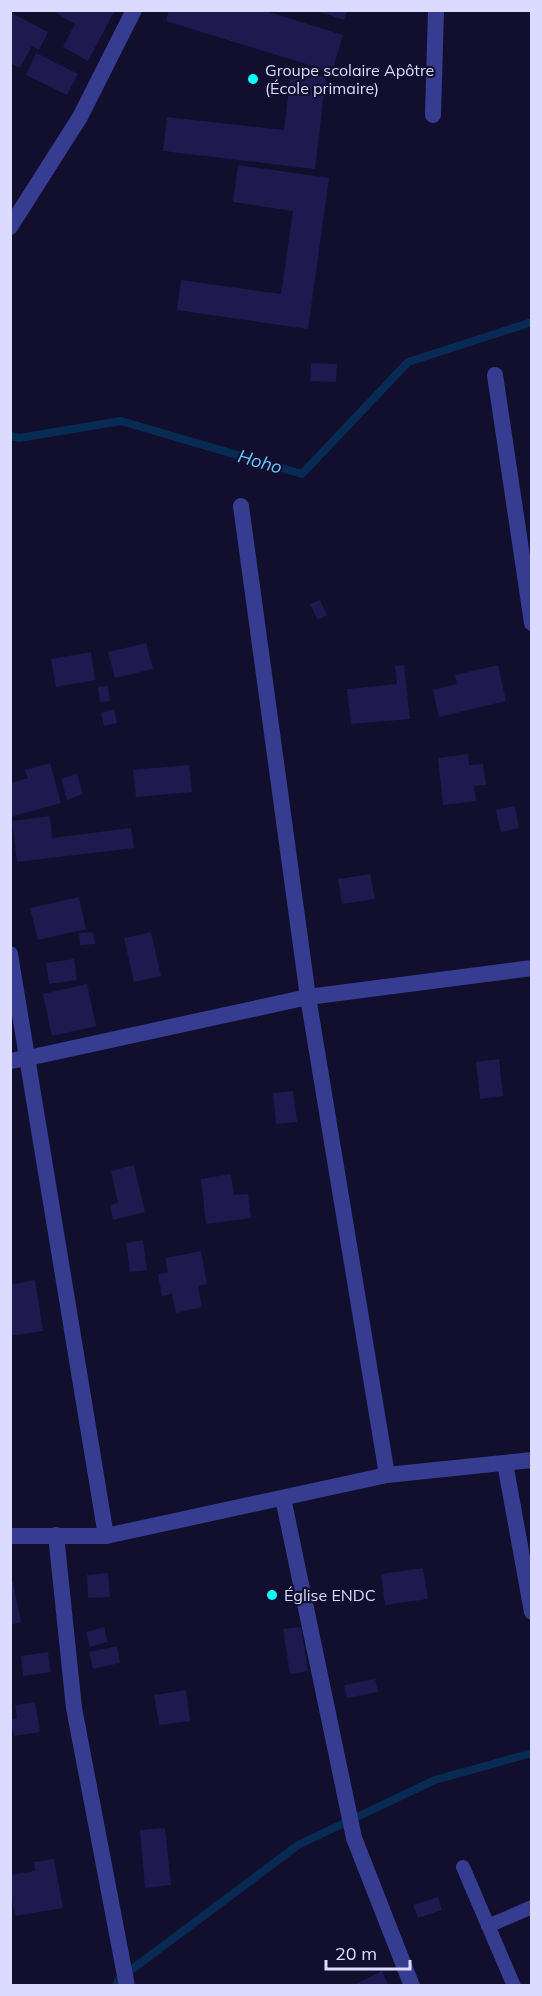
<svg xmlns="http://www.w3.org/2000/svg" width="542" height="1996" font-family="Mulish,sans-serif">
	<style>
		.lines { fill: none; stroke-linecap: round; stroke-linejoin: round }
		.stream { stroke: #082b53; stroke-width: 8 }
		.building { fill: #1e194f }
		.service { stroke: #363c90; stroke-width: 14 }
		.minor { stroke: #363c90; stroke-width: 16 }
		.tertiary { stroke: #363c90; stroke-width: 16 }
		.poi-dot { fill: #07fffe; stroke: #110f2d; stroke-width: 2 }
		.labels { text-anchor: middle; stroke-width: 4.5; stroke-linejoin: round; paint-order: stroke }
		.poi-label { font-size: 16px; fill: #dbdbff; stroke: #110f2d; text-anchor: start }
		.water-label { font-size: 18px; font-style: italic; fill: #69c9ff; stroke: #110f2d }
	</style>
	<rect width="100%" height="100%" fill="#110f2d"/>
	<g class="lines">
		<g class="stream">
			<path d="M10,436L19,438L121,421L302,474L408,362L532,322"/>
			<path d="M116,1986L119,1979L298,1845L435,1780L532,1753"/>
		</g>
	</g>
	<g class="building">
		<path d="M51,10H115L88,61L63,47L75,24Z"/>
		<path d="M169,10H262L343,35L332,72L166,21Z"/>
		<path d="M314,10H347L344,20Z"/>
		<path d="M10,12L48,32L39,50L32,46L20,68L10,63Z"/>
		<path d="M36,53L78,74L67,95L26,75Z"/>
		<path d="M291,72L326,76L315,169L163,151L167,117L284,130Z"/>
		<path d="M238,165L329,178L308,329L177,310L181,280L281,294L293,211L233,202Z"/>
		<path d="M311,363L337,364L336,382L310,381Z"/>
		<path d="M320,600L327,615L318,620L310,604Z"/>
		<path d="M146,643L153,669L115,678L108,652Z"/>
		<path d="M91,652L95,680L56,687L51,659Z"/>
		<path d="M404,665L410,719L351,724L347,689L397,684L395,666Z"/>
		<path d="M498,665L506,701L439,717L433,690L457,684L455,675Z"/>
		<path d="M108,686L110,701L100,702L98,687Z"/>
		<path d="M114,709L117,723L104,726L101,713Z"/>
		<path d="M468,754L469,765L483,764L486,785L474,786L476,801L443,805L438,758Z"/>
		<path d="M50,763L61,803L10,817V783L28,778L25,770Z"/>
		<path d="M189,765L192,792L136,797L133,770Z"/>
		<path d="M77,774L83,794L67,800L61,779Z"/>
		<path d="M515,806L519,828L501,832L496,810Z"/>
		<path d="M50,816L52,838L131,828L134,848L17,862L12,821Z"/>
		<path d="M370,874L375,899L342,904L338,879Z"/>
		<path d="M79,897L86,929L38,940L30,908Z"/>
		<path d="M93,932L95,944L80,945L79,933Z"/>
		<path d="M151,932L161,976L134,982L124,938Z"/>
		<path d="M74,959L77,980L49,984L46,963Z"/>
		<path d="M87,984L96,1026L52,1036L43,994Z"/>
		<path d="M499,1059L503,1096L480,1099L476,1062Z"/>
		<path d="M293,1091L297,1122L276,1124L273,1093Z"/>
		<path d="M134,1165L145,1212L113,1220L110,1205L118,1203L111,1171Z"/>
		<path d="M231,1174L234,1195L248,1194L251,1218L206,1224L201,1179Z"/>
		<path d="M143,1240L147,1270L130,1272L126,1243Z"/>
		<path d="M201,1251L207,1284L198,1286L202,1307L176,1313L172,1294L162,1296L158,1274L168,1273L165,1258Z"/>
		<path d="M35,1280L43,1331L10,1336V1285Z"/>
		<path d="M423,1568L428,1599L385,1605L381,1574Z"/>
		<path d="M108,1573L110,1597L88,1598L87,1575Z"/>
		<path d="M10,1582H13L21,1622L10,1625Z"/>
		<path d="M104,1627L108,1642L90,1647L86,1632Z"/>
		<path d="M301,1627L308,1671L290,1674L283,1629Z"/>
		<path d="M117,1646L120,1663L93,1669L89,1652Z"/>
		<path d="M48,1652L51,1672L23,1676L21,1656Z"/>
		<path d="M375,1679L378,1692L347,1698L344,1685Z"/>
		<path d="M186,1690L190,1721L159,1725L154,1695Z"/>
		<path d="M35,1702L40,1732L14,1736L10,1719L17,1718L15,1705Z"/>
		<path d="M165,1828L171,1885L145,1888L140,1830Z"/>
		<path d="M54,1859L63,1908L15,1916L10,1889V1875L35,1871L34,1862Z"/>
		<path d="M438,1897L442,1910L418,1918L413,1905Z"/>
		<path d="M382,1971L389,1986H352Z"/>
	</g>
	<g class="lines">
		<g class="service">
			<path d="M463,1867L514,1986"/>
			<path d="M488,1926L532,1907"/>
		</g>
		<g class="minor">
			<path d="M433,115L436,10"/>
			<path d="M10,227L80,117L134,10"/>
			<path d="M495,375L532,623"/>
			<path d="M241,506L308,997L387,1475"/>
			<path d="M10,954L106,1536"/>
			<path d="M10,1061L28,1058L308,997L532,968"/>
			<path d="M505,1463L532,1612"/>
			<path d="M283,1498L354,1838L412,1986"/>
			<path d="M56,1535L74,1708L127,1986"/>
		</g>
		<path class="tertiary" d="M10,1536H106L387,1475L532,1460"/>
	</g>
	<g class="poi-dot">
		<circle cx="253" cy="79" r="6"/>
		<circle cx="272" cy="1595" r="6"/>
	</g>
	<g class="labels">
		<g class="poi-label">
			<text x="265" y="76">Groupe scolaire Apôtre<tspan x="265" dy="18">(École primaire)</tspan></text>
			<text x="284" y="1601">Église ENDC</text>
		</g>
		<g class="water-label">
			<text transform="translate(260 462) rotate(16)" y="6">Hoho</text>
		</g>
	</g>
	<rect width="542" height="1996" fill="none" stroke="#dbdbff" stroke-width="24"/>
	<path d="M326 1960v9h84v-9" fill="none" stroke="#dbdbff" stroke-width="3"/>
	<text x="335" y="1960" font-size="18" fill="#dbdbff" stroke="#110f2d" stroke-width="4.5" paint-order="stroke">20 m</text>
</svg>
